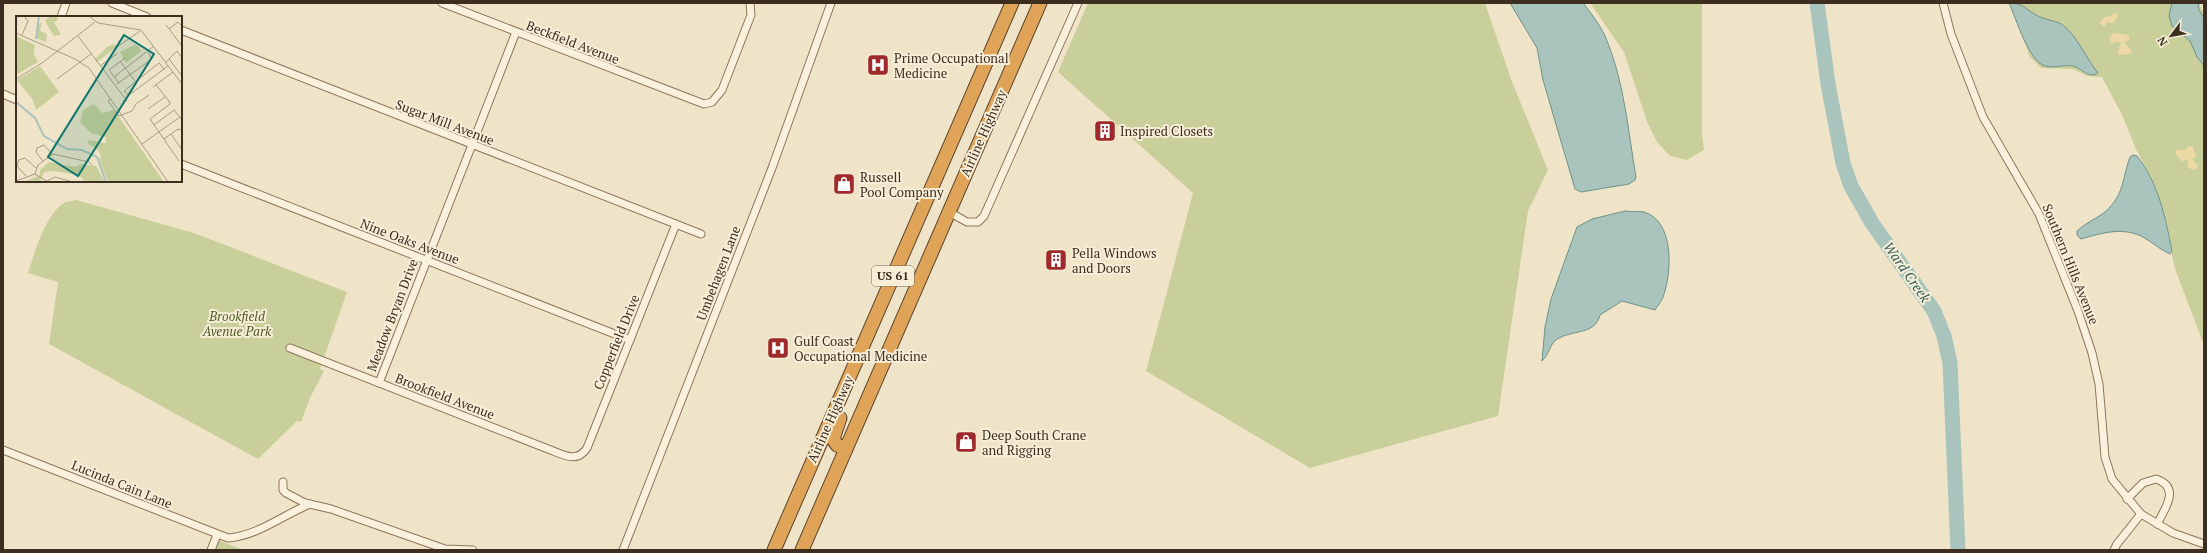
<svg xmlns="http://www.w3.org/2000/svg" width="2207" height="553" font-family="'PT Serif',serif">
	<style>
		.green { fill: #c9cf9b }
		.sand { fill: #ecd9a5 }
		.water { fill: #a9c4bc; stroke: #6f938a }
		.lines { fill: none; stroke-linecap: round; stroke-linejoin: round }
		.river { stroke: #a9c4bc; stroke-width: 15 }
		.street-casing { stroke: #8d765c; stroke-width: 9 }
		.highway-casing { stroke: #5b4430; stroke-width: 15 }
		.street { stroke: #faf1dc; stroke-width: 7 }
		.highway { stroke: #e0a458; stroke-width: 13 }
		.labels { text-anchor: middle; stroke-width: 4; stroke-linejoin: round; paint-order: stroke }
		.shield { fill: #f7eed8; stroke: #756857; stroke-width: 1 }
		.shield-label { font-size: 12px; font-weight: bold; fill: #3d2e20 }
		.street-label { font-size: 13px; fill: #3d2e20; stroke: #f7eed8 }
		.poi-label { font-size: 13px; fill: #3d2e20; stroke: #f7eed8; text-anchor: start }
		.park-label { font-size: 13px; font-style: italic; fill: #4d5a26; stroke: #f7eed8 }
		.water-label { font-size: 14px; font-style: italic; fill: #2f5d5a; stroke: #f7eed8 }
		.inset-river { fill: none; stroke: #a9c4bc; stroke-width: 2 }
		.inset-road { fill: none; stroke: #a89b85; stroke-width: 1 }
		.view { fill: #0f766e; fill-opacity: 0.15; stroke: #0f766e; stroke-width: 2 }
		.inset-edge { fill: none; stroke: #3d2e20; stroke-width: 2 }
	</style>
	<rect width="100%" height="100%" fill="#f0e4c8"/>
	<g class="green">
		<path d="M1088,3H1485L1511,79L1548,170L1528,211L1498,416L1310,468L1146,371L1193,193L1058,72Z"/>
		<path d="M1590,3H1702V134L1704,150L1687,160L1670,156L1657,142L1647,122L1624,52Z"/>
		<path d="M2009,3H2199L2204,14V345L2175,269L2157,190L2136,149L2122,115L2102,77L2087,76L2073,69L2041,68L2030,57Z"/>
		<path d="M76,200L194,233L347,292L320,369L324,371L310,398L301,422L297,421L258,459L49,344L58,282L28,273C35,252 45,215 64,203C67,201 72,201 76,200Z"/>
		<path d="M218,540L243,550H215Z"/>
	</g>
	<g class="sand">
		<path d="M2115,12L2118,16L2113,23L2108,22L2104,27L2100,23L2104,17L2111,16Z"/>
		<path d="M2116,33L2129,35V40L2124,42L2132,52L2127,55L2117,54L2121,43L2116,41L2112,44L2109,39L2112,34Z"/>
		<path d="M2189,146H2193L2196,157L2192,159L2198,166L2195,170L2188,168V161L2186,159L2182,162L2175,153L2177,150H2185Z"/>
	</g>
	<g class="water">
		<path d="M1510,3H1583C1591,13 1600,25 1605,36C1624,80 1628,130 1636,177L1635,180L1629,184L1581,192L1575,189L1543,80L1537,48Z"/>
		<path d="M2009,3C2023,3 2024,8 2036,15C2044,20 2057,20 2064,26C2076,35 2088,61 2098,73C2090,79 2083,70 2076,67C2067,63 2055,69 2045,66C2029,62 2016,18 2009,3Z"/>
		<path d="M2172,3H2198L2199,10L2204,18V66L2197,57L2190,41L2172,26L2169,16Z"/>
		<path d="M2133,155L2137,156C2159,184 2165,217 2172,251L2170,254C2160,250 2151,241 2141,236C2121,227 2102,233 2081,239L2077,235V231C2085,223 2096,219 2105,212C2125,194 2122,178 2130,157Z"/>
		<path d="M1625,211C1631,212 1638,211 1644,212C1674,221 1672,270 1664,294C1663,300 1658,305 1655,310L1622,301L1600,315C1595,336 1571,329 1556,340C1550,344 1549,355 1542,361L1545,327L1551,299L1577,227L1592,219Z"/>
	</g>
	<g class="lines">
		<path class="river" d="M1817,3L1828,84L1843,163L1851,186L1872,223L1934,311L1944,336L1950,363L1958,550"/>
		<g class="street-casing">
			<g id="street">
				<path d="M112,3L147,17"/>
				<path d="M442,3L704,104L712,102L722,90L751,15L750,3"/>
				<path d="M1943,3L1951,34L1983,117L2039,214L2078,311L2092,353L2099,384L2105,457L2112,479L2141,514L2173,533L2204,544"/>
				<path d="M61,17L66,3"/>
				<path d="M181,30L701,234"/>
				<path d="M3,94L17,100"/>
				<path d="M181,164L630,340"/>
				<path d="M949,212L967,222H978L984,216L1078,3"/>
				<path d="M290,348L548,449C562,454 577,464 587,448L676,224"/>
				<path d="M379,383L516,32"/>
				<path d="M3,450L228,538C257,536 283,515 310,504"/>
				<path d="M283,482V490L286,493L305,503L331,509L445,549L473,550"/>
				<path d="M2127,499L2143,483L2156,479C2181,487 2165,509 2157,524"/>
				<path d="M211,550L217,535"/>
				<path d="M623,550L772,168L831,3"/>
				<path d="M2114,550L2117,544L2141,514"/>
			</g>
		</g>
		<g class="highway-casing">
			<g id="highway">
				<path d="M840,418L833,439L837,445L846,449"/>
				<path d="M774,550L1012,3"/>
				<path d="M802,550L1040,3"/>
			</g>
		</g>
		<use href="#street" class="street"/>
		<use href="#highway" class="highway"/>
	</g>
	<defs>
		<g id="hospital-square" transform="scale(1.15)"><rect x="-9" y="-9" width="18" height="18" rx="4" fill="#9e2a2b" stroke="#f7eed8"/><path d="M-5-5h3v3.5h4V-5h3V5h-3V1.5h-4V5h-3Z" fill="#fff"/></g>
		<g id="building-square" transform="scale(1.15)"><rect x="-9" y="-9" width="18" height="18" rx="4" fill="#9e2a2b" stroke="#f7eed8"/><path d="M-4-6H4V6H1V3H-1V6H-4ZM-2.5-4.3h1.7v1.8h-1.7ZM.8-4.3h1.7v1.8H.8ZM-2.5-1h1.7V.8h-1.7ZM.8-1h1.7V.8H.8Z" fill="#fff"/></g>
		<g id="shop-square" transform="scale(1.15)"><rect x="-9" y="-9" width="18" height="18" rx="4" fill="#9e2a2b" stroke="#f7eed8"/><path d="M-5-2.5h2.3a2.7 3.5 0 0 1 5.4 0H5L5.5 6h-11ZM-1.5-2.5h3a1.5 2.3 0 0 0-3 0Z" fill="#fff"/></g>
	</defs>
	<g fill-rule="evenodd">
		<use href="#hospital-square" x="878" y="65"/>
		<use href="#building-square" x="1105" y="131"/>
		<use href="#shop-square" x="844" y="184"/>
		<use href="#building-square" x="1056" y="260"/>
		<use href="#hospital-square" x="778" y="348"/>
		<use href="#shop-square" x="966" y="442"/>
	</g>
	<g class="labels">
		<rect class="shield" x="872" y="266" width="42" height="20" rx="3"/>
		<g class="shield-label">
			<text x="893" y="280">US 61</text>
		</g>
		<g class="street-label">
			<text transform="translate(573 42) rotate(21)" y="5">Beckfield Avenue</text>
			<text transform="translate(445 122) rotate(21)" y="5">Sugar Mill Avenue</text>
			<text transform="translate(983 133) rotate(-66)" y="5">Airline Highway</text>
			<text transform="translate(410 241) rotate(21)" y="5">Nine Oaks Avenue</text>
			<text transform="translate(2071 264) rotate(68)" y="5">Southern Hills Avenue</text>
			<text transform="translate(718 273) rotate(-69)" y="5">Umbehagen Lane</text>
			<text transform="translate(392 315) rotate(-69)" y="5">Meadow Bryan Drive</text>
			<text transform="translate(616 342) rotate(-68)" y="5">Copperfield Drive</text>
			<text transform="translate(445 396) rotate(21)" y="5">Brookfield Avenue</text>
			<text transform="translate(830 419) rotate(-66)" y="5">Airline Highway</text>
			<text transform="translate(122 484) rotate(22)" y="5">Lucinda Cain Lane</text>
		</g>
		<g class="poi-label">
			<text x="894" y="63">Prime Occupational<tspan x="894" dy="15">Medicine</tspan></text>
			<text x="1120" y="136">Inspired Closets</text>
			<text x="860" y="182">Russell<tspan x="860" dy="15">Pool Company</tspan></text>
			<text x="1072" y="258">Pella Windows<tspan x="1072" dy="15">and Doors</tspan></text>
			<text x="794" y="346">Gulf Coast<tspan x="794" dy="15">Occupational Medicine</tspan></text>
			<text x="982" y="440">Deep South Crane<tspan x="982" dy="15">and Rigging</tspan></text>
		</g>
		<g class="park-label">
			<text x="237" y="321">Brookfield<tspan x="237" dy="15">Avenue Park</tspan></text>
		</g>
		<g class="water-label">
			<text transform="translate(1907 272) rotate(55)" y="5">Ward Creek</text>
		</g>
	</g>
	<g transform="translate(16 16)">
		<rect width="166" height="166" fill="#f0e4c8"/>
		<path d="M34,0H40L42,4L38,6L45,19L38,20L29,5ZM26,7L24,15L31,18L30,26L20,22L22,8ZM0,20L19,29L18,38L22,46L0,59ZM98,28L101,31L81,46L79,43L91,31ZM118,29L122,30L125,35L110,47L104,36ZM24,50L43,76L20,94L17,84L1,64ZM78,88L86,97L98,94L148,166H92L83,143L85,140L82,134L71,127L73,124L90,127V121L75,117L64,106L67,94ZM33,146L59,151L65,148L80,150L89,166H69L63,159L37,155L28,156L24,166H8L24,159V154Z" fill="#c9cf9b"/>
		<path class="inset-river" d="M20,23L23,0M0,86L19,102L28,120L51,133L66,134L81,141L90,166"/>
		<path class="inset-road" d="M73,0L82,7L125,14L166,68M150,9L166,30M153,13L162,6L166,10M0,17L59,43L73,52L152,166M6,19L12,5L8,0M62,20L111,85M101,31L124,15M153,43L166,60M104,45L119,65M150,46L161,35L166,42M84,50L102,37M148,53L143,47L108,75L113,79L152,50M98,61L138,30M0,63L26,47L79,6M41,63L75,38M103,67L93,54L109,42M101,68L136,43L132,36M140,69L153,85M137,71L157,56M94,83L92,85L103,100L116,95L120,88L133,79M153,85L154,88L134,103L163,145M132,93L149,81M138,109L158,94L166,104M155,118L166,134M148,123L162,113L166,114M126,128L164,101M27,145L20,136L21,132L28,129L36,138M19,158L22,149L37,138L73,146L76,149M10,160L1,150L3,144L9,142L20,152M0,165L19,158L32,166M31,165L39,161L57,166"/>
		<path class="view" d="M108,19L138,38L62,160L32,141Z"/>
		<rect width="166" height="166" class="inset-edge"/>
	</g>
	<rect width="2207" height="553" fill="none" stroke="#3d2e20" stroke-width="8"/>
	<g transform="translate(2171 36) rotate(238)" stroke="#f7eed8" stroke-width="3" paint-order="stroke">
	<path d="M0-3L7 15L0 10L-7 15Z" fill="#3d2e20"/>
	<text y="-6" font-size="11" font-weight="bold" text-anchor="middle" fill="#3d2e20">N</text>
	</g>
</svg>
